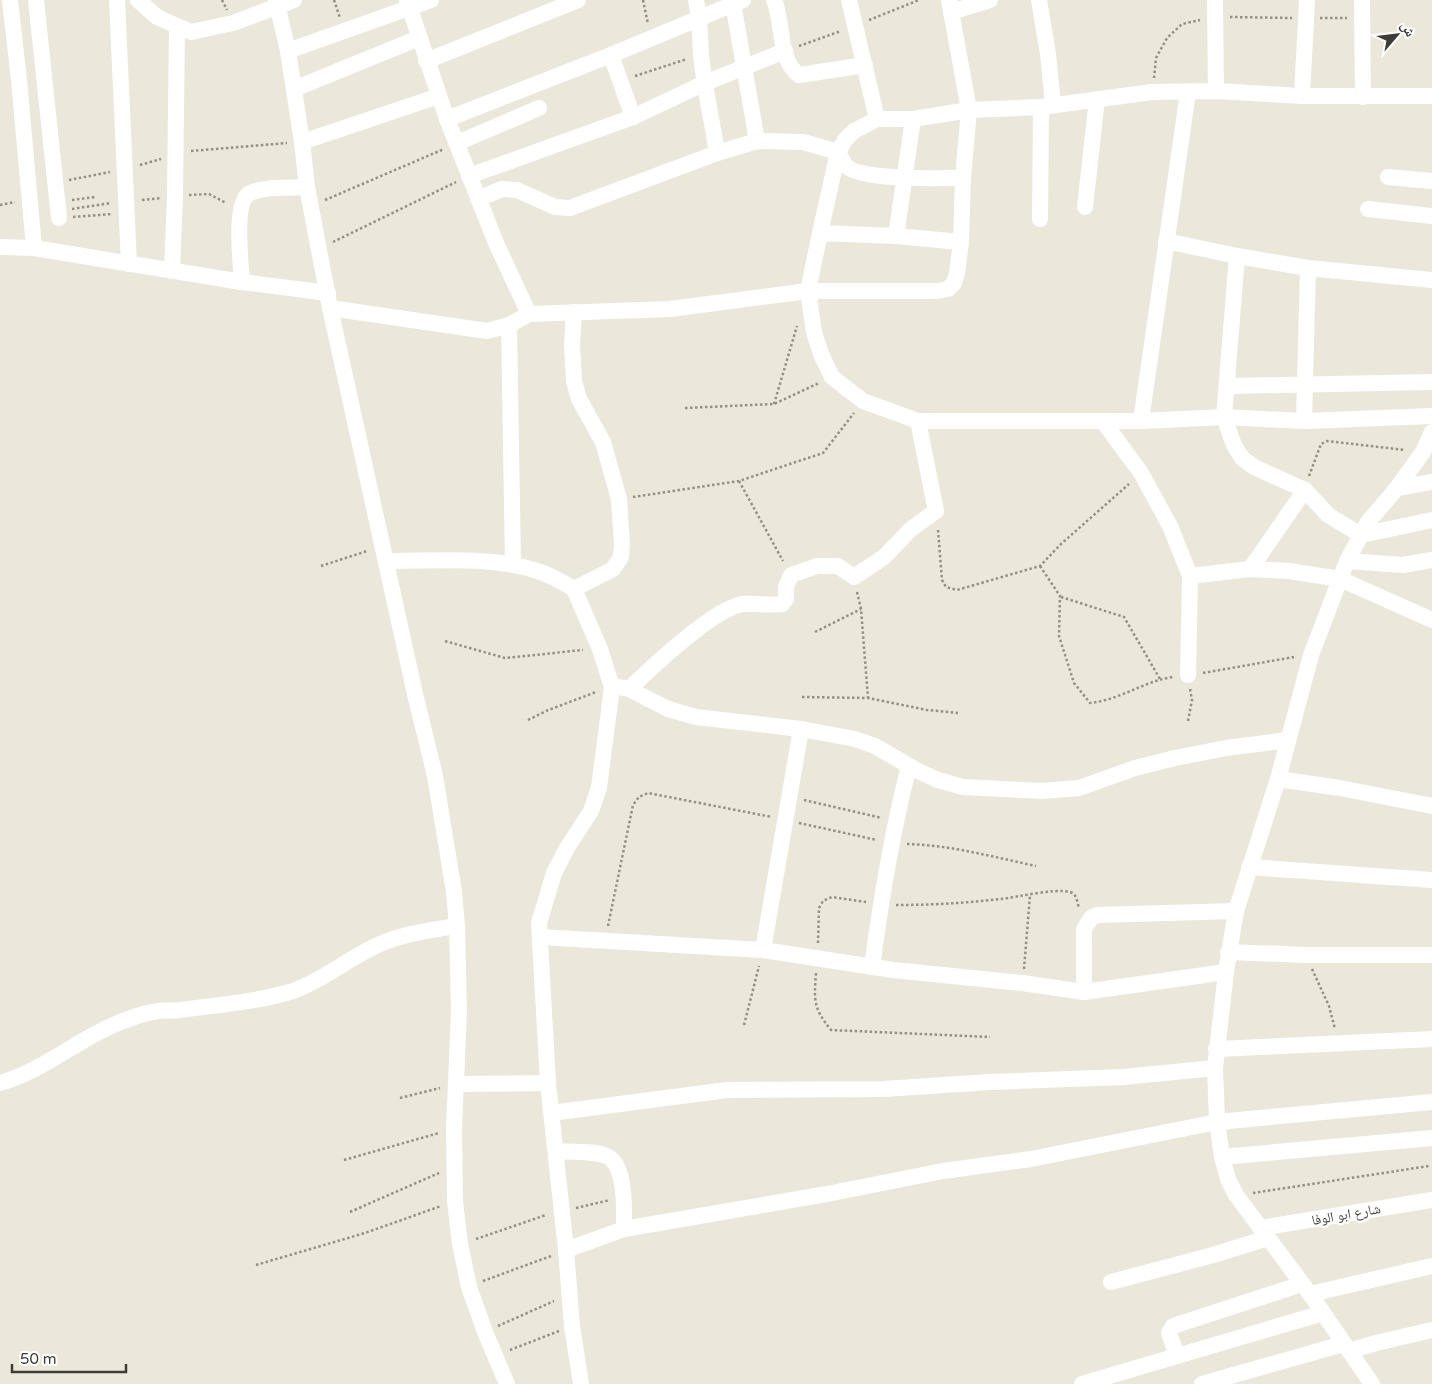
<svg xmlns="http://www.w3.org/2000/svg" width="1432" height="1384" font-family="'Varela Round','Noto Naskh Arabic',sans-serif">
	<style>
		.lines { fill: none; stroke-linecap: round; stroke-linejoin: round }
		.path { stroke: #939087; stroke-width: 2.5; stroke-dasharray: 2.5 2.5; stroke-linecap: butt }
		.minor { stroke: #fff; stroke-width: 16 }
		.labels { text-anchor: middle; stroke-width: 5; stroke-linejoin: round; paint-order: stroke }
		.street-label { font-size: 14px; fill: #3e3c37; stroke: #fff }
	</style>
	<rect width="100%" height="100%" fill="#ebe7da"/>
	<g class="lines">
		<g class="path">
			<path d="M222,0L227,10"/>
			<path d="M334,0L340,18"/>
			<path d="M643,0L648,24"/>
			<path d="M1230,17L1292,18"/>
			<path d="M1320,18H1347"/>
			<path d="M869,20L919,0"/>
			<path d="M799,46L841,31"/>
			<path d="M635,76L687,59"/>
			<path d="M1154,78L1156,58L1167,38L1182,24L1200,20"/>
			<path d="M191,151L287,143"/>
			<path d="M140,165L161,159"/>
			<path d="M69,180L110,172"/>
			<path d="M189,195L209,194L226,203"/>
			<path d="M72,200L95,197"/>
			<path d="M142,200L161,198"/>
			<path d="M325,200L444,149"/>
			<path d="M0,205L15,202"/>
			<path d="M72,209L111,203"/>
			<path d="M73,217L112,214"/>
			<path d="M333,242L456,182"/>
			<path d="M774,404L797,326"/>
			<path d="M685,408L774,404L819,383"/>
			<path d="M1309,476L1321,444L1327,441L1405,450"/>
			<path d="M739,481L783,561"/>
			<path d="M633,497L739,481L823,453L854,413"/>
			<path d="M938,530L942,580L946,587L957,590L1040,566L1061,544L1129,484"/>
			<path d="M321,566L367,551"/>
			<path d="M1040,566L1060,596L1059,636L1074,683L1090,703C1120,700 1144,681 1173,677"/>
			<path d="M857,592L861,609L868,698"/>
			<path d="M1061,597L1124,617L1160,679"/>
			<path d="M815,632L861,609"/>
			<path d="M445,641L505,658L583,650"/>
			<path d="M1203,673L1294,657"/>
			<path d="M802,697L868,698L927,710L958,713"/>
			<path d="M528,720L546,711L596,692"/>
			<path d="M1188,721L1192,700L1190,689"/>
			<path d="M804,800L882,818"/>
			<path d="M799,823L877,840"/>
			<path d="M907,844C951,845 993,857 1036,866"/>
			<path d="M896,905C931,905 966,903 1001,899C1018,897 1055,888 1070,892C1077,894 1077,902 1079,908"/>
			<path d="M608,926L633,805L639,797L648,793L772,817"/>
			<path d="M818,943L819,908L823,901L832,897L866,902"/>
			<path d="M1024,969L1030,895"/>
			<path d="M1312,969L1329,1006L1335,1029"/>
			<path d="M816,973C814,1000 813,1008 831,1030L990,1037"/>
			<path d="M744,1025L759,966"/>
			<path d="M400,1098L440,1088"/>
			<path d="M344,1160L439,1133"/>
			<path d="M1253,1193L1429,1166"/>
			<path d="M576,1208L610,1200"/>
			<path d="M350,1212L439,1173"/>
			<path d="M476,1239L546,1215"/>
			<path d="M256,1265L365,1233L441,1206"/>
			<path d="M483,1281L551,1256"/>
			<path d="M498,1326L554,1301"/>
			<path d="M510,1350L559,1331"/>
		</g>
		<g class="minor">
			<path d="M10,0L19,80L34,248"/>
			<path d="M36,0L59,218"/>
			<path d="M117,0L129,264"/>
			<path d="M138,0L157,17L191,32L233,23L294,0"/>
			<path d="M276,0L288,51L302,142L307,187L330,308L415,694L435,776L454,892L457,926L459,1011L454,1129L455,1201L460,1244L469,1287L485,1332L507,1384"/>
			<path d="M407,0L447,119L496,243L529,314"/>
			<path d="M696,0C700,18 700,35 701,54C704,87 712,120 717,153"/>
			<path d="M774,0C784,23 777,59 799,75L865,65"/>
			<path d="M849,0L877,119"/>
			<path d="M1039,0L1048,54L1053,105"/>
			<path d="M1215,0L1216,91"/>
			<path d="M1362,0L1363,97"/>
			<path d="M733,3L757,141"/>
			<path d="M951,12L990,0"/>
			<path d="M288,51L431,0"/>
			<path d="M611,55L633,117"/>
			<path d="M426,61L578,0"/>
			<path d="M294,89L419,38"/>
			<path d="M1302,96L1307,0"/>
			<path d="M447,119L611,55L743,0"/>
			<path d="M302,142L439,96"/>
			<path d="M457,143L539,108"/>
			<path d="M469,176L633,117L705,83L785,51"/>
			<path d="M1388,177L1432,181"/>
			<path d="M478,199L502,189L517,190L555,207L570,208L717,153L757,141L803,142L838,152C841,156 843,163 846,166C862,181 939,178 963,178"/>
			<path d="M1085,207L1097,99"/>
			<path d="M1368,209L1432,216"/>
			<path d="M1040,219L1041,107"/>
			<path d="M820,233L838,152L845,140L854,131L877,119H913L969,110L1041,107L1152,92L1216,91L1302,96H1432"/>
			<path d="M896,236L913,119"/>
			<path d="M1166,241L1237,256L1308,268L1432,280"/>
			<path d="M961,242L896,236L820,233L808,291L814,332L821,354L832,377L863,401L918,421H1141L1224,417L1304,421L1432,416"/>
			<path d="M0,247L34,248L242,282L328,293"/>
			<path d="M1237,256L1224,417L1234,445L1242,458L1254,467L1305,490L1328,515L1361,535L1432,520"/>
			<path d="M172,271L175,196L177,27"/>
			<path d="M242,282C241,265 233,201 250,193C266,186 290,188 307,187"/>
			<path d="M330,308L487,331L509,325L529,314L670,309L808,291H937L948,289L954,283L957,273L961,242L963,178L969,110L949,0"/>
			<path d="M574,312L572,345L574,381L579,399L603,442L619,499L622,544L621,557L613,569L574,589L600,649L612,687L599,788L591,811L567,848L554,873L539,923L548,1083L566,1250L572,1326L581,1384"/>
			<path d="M509,325L513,565"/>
			<path d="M1227,386L1432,382"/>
			<path d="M1103,421L1141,473L1170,526L1190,576"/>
			<path d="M1141,421L1188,92"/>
			<path d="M1304,421L1308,268"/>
			<path d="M1397,488L1432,482"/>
			<path d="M386,561C436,561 495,555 543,573C554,577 564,583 574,589"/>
			<path d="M1347,561L1403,565L1432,560"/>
			<path d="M1250,569L1289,571L1340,579L1432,620"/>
			<path d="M1188,675L1190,576L1250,569L1305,490"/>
			<path d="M619,687L629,689C651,668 714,608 743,604C756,603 769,606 782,604L786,599V587L791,575L817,566H838L854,577L884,557L911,529L936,511L918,421"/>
			<path d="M629,689L668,709L696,717L801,729L855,739L875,746L918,771L938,780L963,787L1041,791L1079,788L1135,768L1175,758L1226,748L1288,740"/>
			<path d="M1278,779L1340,788L1432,806"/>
			<path d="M1249,867L1432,880"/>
			<path d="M540,937L763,950L893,970L1022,983L1084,992L1226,972"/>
			<path d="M763,950L801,729"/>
			<path d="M1228,952L1306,955H1432"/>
			<path d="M872,967C881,899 892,832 909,766"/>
			<path d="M1084,992V929L1091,918L1097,915L1236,911"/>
			<path d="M1216,1049L1432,1039"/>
			<path d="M0,1083C45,1070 76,1040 118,1023C130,1018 144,1013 158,1011C165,1010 173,1011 180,1010C217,1005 257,1002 293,991C319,982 341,964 366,951C394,935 425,931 457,926"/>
			<path d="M456,1084L548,1083"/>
			<path d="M551,1113L727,1090L884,1089L990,1082L1123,1077L1215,1068"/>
			<path d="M556,1151C568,1152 600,1150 610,1158C626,1170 624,1210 624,1229"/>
			<path d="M1222,1157L1432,1138"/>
			<path d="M1260,1228L1432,1200"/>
			<path d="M566,1250L624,1229L827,1194L943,1171L1031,1159L1217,1122L1432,1102"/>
			<path d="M1111,1282L1213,1255L1268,1238"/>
			<path d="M1310,1294L1432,1266"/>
			<path d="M1349,1351L1376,1343L1432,1330"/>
			<path d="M1177,1356L1169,1333L1173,1326L1302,1284"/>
			<path d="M1082,1384L1323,1313"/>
			<path d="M1202,1384L1343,1344"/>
			<path d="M1372,1384L1310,1294L1236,1195L1228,1179L1222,1157L1217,1122L1215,1068L1226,972L1236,911L1278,779L1311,655L1347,561L1368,522L1397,488L1423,452L1432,432"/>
		</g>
	</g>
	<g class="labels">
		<g class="street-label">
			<text transform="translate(1346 1214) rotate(-10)" y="5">شارع ابو الوفا</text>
		</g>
	</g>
	<g transform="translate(1397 35) rotate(62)" stroke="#ffffff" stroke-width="4" paint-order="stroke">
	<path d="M0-4L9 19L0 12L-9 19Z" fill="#3e3c37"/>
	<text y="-8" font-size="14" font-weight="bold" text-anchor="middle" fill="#3e3c37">ش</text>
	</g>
	<path d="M12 1364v8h114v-8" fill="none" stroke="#3e3c37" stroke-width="2.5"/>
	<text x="20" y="1364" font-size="15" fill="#3e3c37" stroke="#ffffff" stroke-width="4" paint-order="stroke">50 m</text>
</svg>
